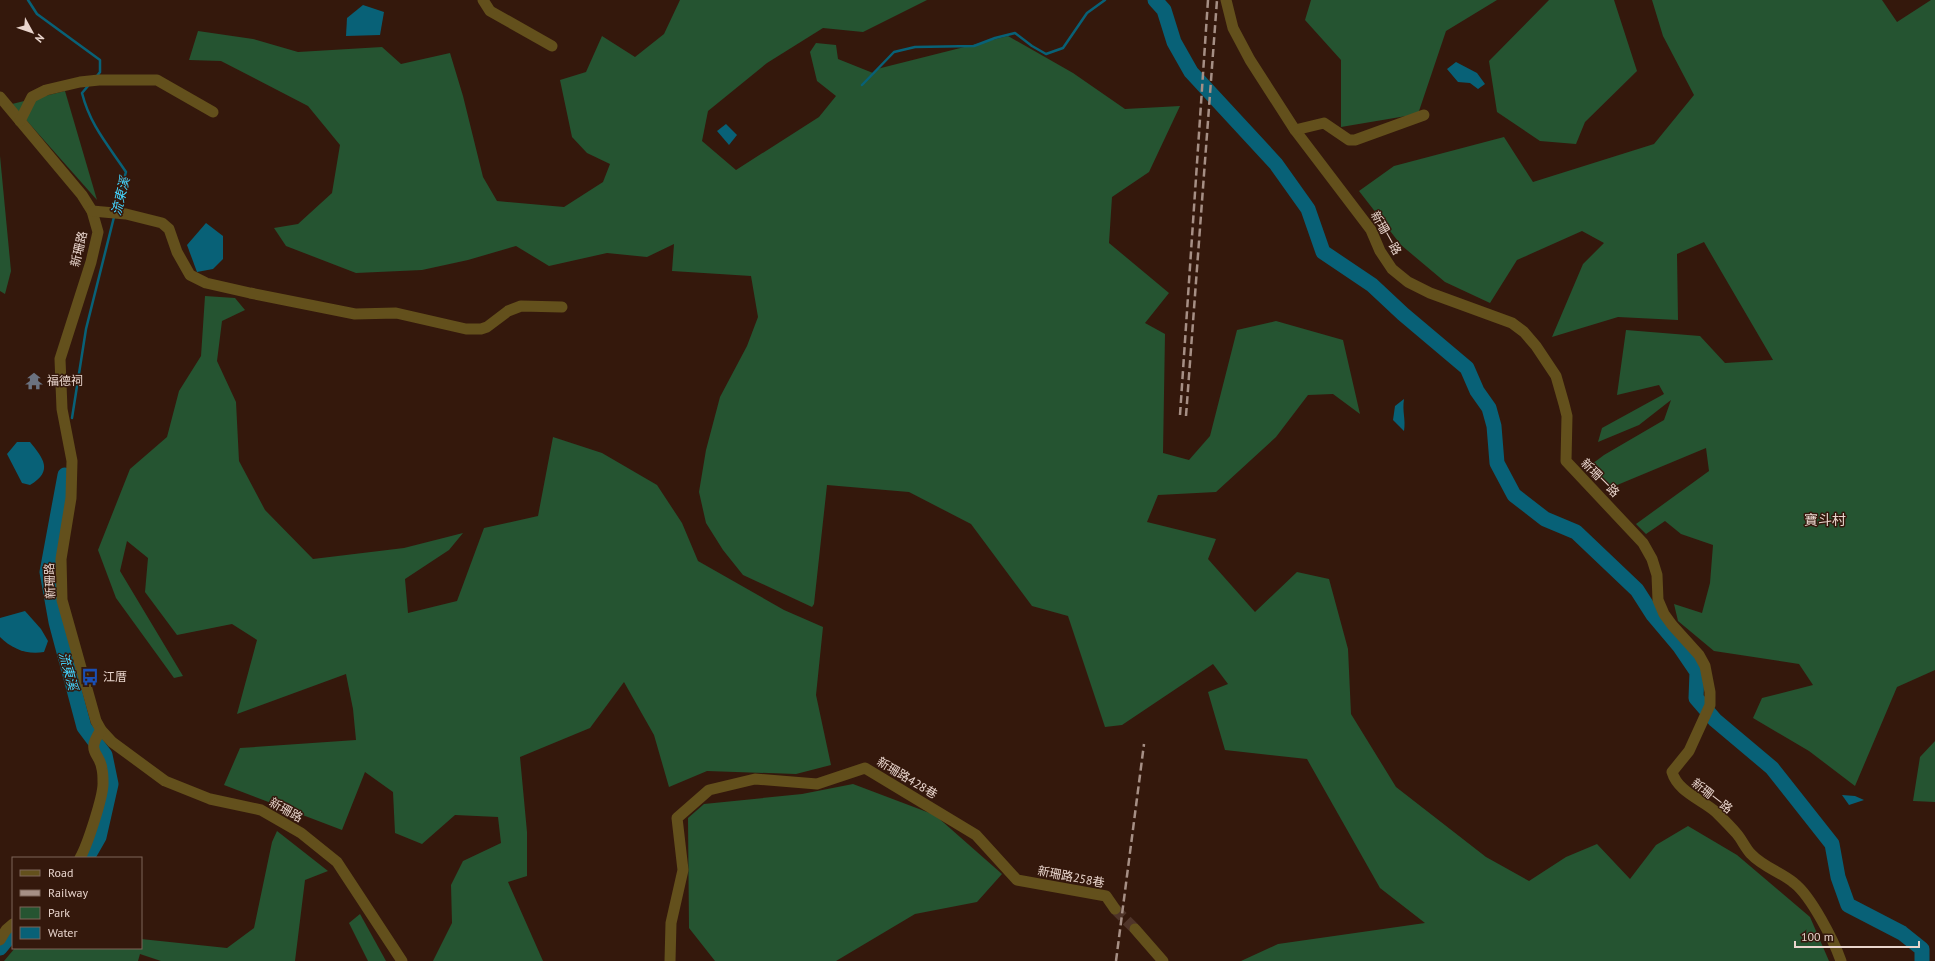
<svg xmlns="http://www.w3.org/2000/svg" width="1935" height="961" font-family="'PT Sans','Noto Sans TC',sans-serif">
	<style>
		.green { fill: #255431 }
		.water { fill: #086177 }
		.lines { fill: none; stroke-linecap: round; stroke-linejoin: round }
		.stream { stroke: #086177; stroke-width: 2.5 }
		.river { stroke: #086177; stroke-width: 15 }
		.minor-tunnel { stroke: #4f3429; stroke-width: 11; stroke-dasharray: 11 5.5; stroke-linecap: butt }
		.minor { stroke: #63501c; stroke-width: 11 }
		.rail { stroke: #a68f85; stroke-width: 2.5; stroke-dasharray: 8 4; stroke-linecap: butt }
		.labels { text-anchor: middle; stroke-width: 3; stroke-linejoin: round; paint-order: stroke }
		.street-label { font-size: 12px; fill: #e9d5cd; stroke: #34180c }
		.poi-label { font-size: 12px; fill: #e9d5cd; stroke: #34180c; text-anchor: start }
		.water-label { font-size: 13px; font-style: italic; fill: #44d5ff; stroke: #34180c }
		.quarter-label { font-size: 14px; fill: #e9d5cd; stroke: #34180c }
	</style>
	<rect width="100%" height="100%" fill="#34180c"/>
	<g class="green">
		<path d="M680,0H927L863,32L823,28L767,63L708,111L702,141L736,170L819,117L836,96L817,81L810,52L816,43L836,45L838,59L873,73L877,69L1008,36L1073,73L1125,109L1180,106L1149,172L1112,197L1109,243L1169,293L1145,323L1165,334L1163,453L1189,460L1210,436L1237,330L1276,321L1343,340L1360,414L1333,394L1308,395L1276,437L1216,492L1158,495L1147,522L1216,539L1208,559L1255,612L1297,572L1329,579L1348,649L1351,714L1396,787L1486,857L1529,881L1566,857L1597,844L1630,879L1656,845L1688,826L1737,855L1810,917L1829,961H1241L1278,944L1425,923L1380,888L1307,759L1225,750L1208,692L1228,684L1213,664L1122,725L1105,727L1068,616L1032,606L971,524L909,492L827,485L814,604L812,607L743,575L723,550L706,523L699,492L706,450L720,397L747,346L758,317L751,276L672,271L674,244L647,257L607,253L549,266L516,246L468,260L422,270L356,273L286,246L274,228L298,224L332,193L340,145L308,106L221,61L189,60L198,31L253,39L298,52L382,47L401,64L450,53L463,96L483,177L497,201L564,207L603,182L610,164L587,153L572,137L560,80L586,72L602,36L635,57L664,34Z"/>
		<path d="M1311,0H1497L1446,31L1418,114L1341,127V60L1305,20Z"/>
		<path d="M1549,0H1614L1637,71L1585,122L1576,144L1540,141L1497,112L1489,61Z"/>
		<path d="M1652,0H1882L1897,22L1931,0H1935V670L1897,687L1855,786L1809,751L1753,718L1762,698L1813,685L1799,664L1714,651L1678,621L1674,604L1702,613L1710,583L1713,545L1681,534L1665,521L1646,534L1636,524L1709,471L1706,448L1610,488L1588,467L1604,455L1664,420L1671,400L1639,425L1598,442L1602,428L1664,394L1659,385L1617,395L1626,330L1700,336L1725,363L1773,360L1704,242L1677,254L1678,320L1618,317L1552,337L1583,264L1604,243L1582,231L1517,260L1490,303L1445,282L1401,245L1359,191L1394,166L1504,137L1533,182L1654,144L1694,95L1663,36Z"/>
		<path d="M65,91L97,200L12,104Z"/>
		<path d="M0,156L11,271L5,294L0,291Z"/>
		<path d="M205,296L235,298L245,310L222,321L217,361L236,402L239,461L265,510L313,559L404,548L463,533L449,550L405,579L408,613L457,601L484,528L538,516L553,437L602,453L657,485L682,523L698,561L784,610L823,627L816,695L831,765L796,774L707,771L669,787L654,735L624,682L590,728L520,757L527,832V876L508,882L543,961H433L452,923L451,885L463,861L501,843L498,817L455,815L422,844L395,833L393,792L365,772L342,830L224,785L240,748L356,740L353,709L346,674L237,714L257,640L232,624L177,635L145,592L148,558L127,541L120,571L183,676L174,678L116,598L98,550L130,469L167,437L179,391L201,356Z"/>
		<path d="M1935,741V802L1913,801L1920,757Z"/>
		<path d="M853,784L935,815L1002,874L977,902L915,914L836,961H715L689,928L688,818L704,804L802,794Z"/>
		<path d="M277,831L328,871L305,880L295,961H161L140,954L138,961H4L15,948H141V939L227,948L254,928L272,842Z"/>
		<path d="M360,914L386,961H368L349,923Z"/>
	</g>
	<g class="water">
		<path d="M363,5L384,12L380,35L346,36L347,18Z"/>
		<path d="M1456,62L1477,73L1485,84L1478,89L1470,83L1458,82L1447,69Z"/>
		<path d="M726,124L737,135L729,145L717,131Z"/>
		<path d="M206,223L223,236V259L213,269L197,272L187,245Z"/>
		<path d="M1404,399C1402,412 1406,419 1404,431L1393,420L1395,406Z"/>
		<path d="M17,442H30C43,458 54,471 30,485L22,483L7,454Z"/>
		<path d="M25,611L41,629L48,641L44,652C27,655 12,649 0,637V618Z"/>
		<path d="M1842,795L1855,796L1864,800L1849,805Z"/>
	</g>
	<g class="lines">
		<g class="stream">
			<path d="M28,0L37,14L100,60V72L97,76"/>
			<path d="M862,85L894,52L915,47L974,46L995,38L1015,33L1032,46L1046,54L1063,48L1087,13L1105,0"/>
			<path d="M88,86L82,93C90,125 108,145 126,172L115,210"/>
			<path d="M72,418L86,329L114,217"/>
		</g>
		<g class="river">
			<path d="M1155,0L1164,10L1174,42L1191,72L1276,164L1308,209L1323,252L1372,285L1403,314L1467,368L1477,391L1489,408L1494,426L1497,463L1514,495L1545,519L1576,532L1637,590L1653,615L1680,647L1697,672L1696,698L1715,720L1772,768L1832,844L1838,877L1848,905L1902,933L1922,949V961"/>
			<path d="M65,475L47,572L56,622L84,727L105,755L111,784L99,837L87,858"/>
			<path d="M0,948L13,932"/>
		</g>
		<path class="minor-tunnel" d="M1115,909L1135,929"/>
		<g class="minor">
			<path d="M483,0L490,11L552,46"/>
			<path d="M1226,0L1233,28L1250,60L1295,130L1371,230L1380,251L1392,269L1408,282L1430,293L1512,323L1524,332L1536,346L1556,376L1564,404L1567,416L1566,461L1643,543L1652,559L1657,575L1658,600L1664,614L1672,625L1699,655L1705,666L1710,692V705L1689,751L1672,772C1678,792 1701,799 1716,812C1723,819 1731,827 1737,834C1742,840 1746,849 1751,854C1763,867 1781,872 1794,883C1811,896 1834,941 1841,961"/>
			<path d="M0,97L82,195L92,211L98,232L91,262L60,359L62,409L72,461L71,498L61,559L62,600L96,721L101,730L112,742L165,781L210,799L261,810L301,833L337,862L402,961"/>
			<path d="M20,121L32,97L46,90L80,82L99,80H157L213,112"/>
			<path d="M1295,130L1324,123L1349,140H1355L1424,115"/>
			<path d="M92,211L126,214L162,223L169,229L177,252L190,275L206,283L250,293L355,314L396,313L466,329H481L487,327L508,311L521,306L562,307"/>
			<path d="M80,858C87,846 104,795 103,782C103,778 103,773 102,769C100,752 85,753 101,730"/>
			<path d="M1135,929L1163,961"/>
			<path d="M0,940L6,930L13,924"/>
			<path d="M670,961L671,923L683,870L677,818L709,790L755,779L817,784L865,768L976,835L1017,880L1106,896L1115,909"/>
		</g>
		<g class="rail">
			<path d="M1180,415L1208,0"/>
			<path d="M1186,416L1217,0"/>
			<path d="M1116,961L1144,744"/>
		</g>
	</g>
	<defs>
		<g id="temple-bare" transform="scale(1.38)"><path d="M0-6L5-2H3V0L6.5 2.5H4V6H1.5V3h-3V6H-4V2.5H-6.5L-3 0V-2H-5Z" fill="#6b7280" stroke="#34180c" stroke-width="2.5" paint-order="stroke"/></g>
		<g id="bus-bare" transform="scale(1.38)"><path d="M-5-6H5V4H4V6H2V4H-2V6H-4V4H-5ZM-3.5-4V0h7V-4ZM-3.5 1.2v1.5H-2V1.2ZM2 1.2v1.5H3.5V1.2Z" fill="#1a4fb4" stroke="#34180c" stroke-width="2.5" paint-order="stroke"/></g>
	</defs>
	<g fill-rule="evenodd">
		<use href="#temple-bare" x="34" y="381"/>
		<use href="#bus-bare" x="90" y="677"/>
	</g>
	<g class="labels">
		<g class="street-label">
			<text transform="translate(1386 233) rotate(60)" y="4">新珊一路</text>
			<text transform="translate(79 249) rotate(-77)" y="4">新珊路</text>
			<text transform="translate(1600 478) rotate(45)" y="4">新珊一路</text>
			<text transform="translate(50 581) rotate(-92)" y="4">新珊路</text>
			<text transform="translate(907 778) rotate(31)" y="4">新珊路428巷</text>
			<text transform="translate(1712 796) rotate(38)" y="4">新珊一路</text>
			<text transform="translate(286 810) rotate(29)" y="4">新珊路</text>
			<text transform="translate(1071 877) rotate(11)" y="4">新珊路258巷</text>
		</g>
		<g class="poi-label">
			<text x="47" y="385">福德祠</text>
			<text x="103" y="681">江厝</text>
		</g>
		<g class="water-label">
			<text transform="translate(120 196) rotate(-76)" y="5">流東溪</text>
			<text transform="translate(69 671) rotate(75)" y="5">流東溪</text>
		</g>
		<g class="quarter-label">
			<text x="1825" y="525">寶斗村</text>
		</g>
	</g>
	<rect x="12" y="857" width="130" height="92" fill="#34180c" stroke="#7c6459"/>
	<rect x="20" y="870" width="20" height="6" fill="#63501c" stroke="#7c6459"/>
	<text x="48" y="877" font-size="12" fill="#e9d5cd">Road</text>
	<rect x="20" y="890" width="20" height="6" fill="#a68f85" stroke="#7c6459"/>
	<text x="48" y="897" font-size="12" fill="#e9d5cd">Railway</text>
	<rect x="20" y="907" width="20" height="12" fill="#255431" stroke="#7c6459"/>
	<text x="48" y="917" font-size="12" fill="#e9d5cd">Park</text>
	<rect x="20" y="927" width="20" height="12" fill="#086177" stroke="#7c6459"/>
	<text x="48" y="937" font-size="12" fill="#e9d5cd">Water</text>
	<g transform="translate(32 32) rotate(130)" stroke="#34180c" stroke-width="3" paint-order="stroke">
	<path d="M0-3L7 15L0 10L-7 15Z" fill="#e9d5cd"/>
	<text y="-6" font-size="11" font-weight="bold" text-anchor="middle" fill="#e9d5cd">N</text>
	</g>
	<path d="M1795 941v6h124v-6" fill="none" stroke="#e9d5cd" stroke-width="2"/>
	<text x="1801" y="941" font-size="12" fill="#e9d5cd" stroke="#34180c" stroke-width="3" paint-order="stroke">100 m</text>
</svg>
